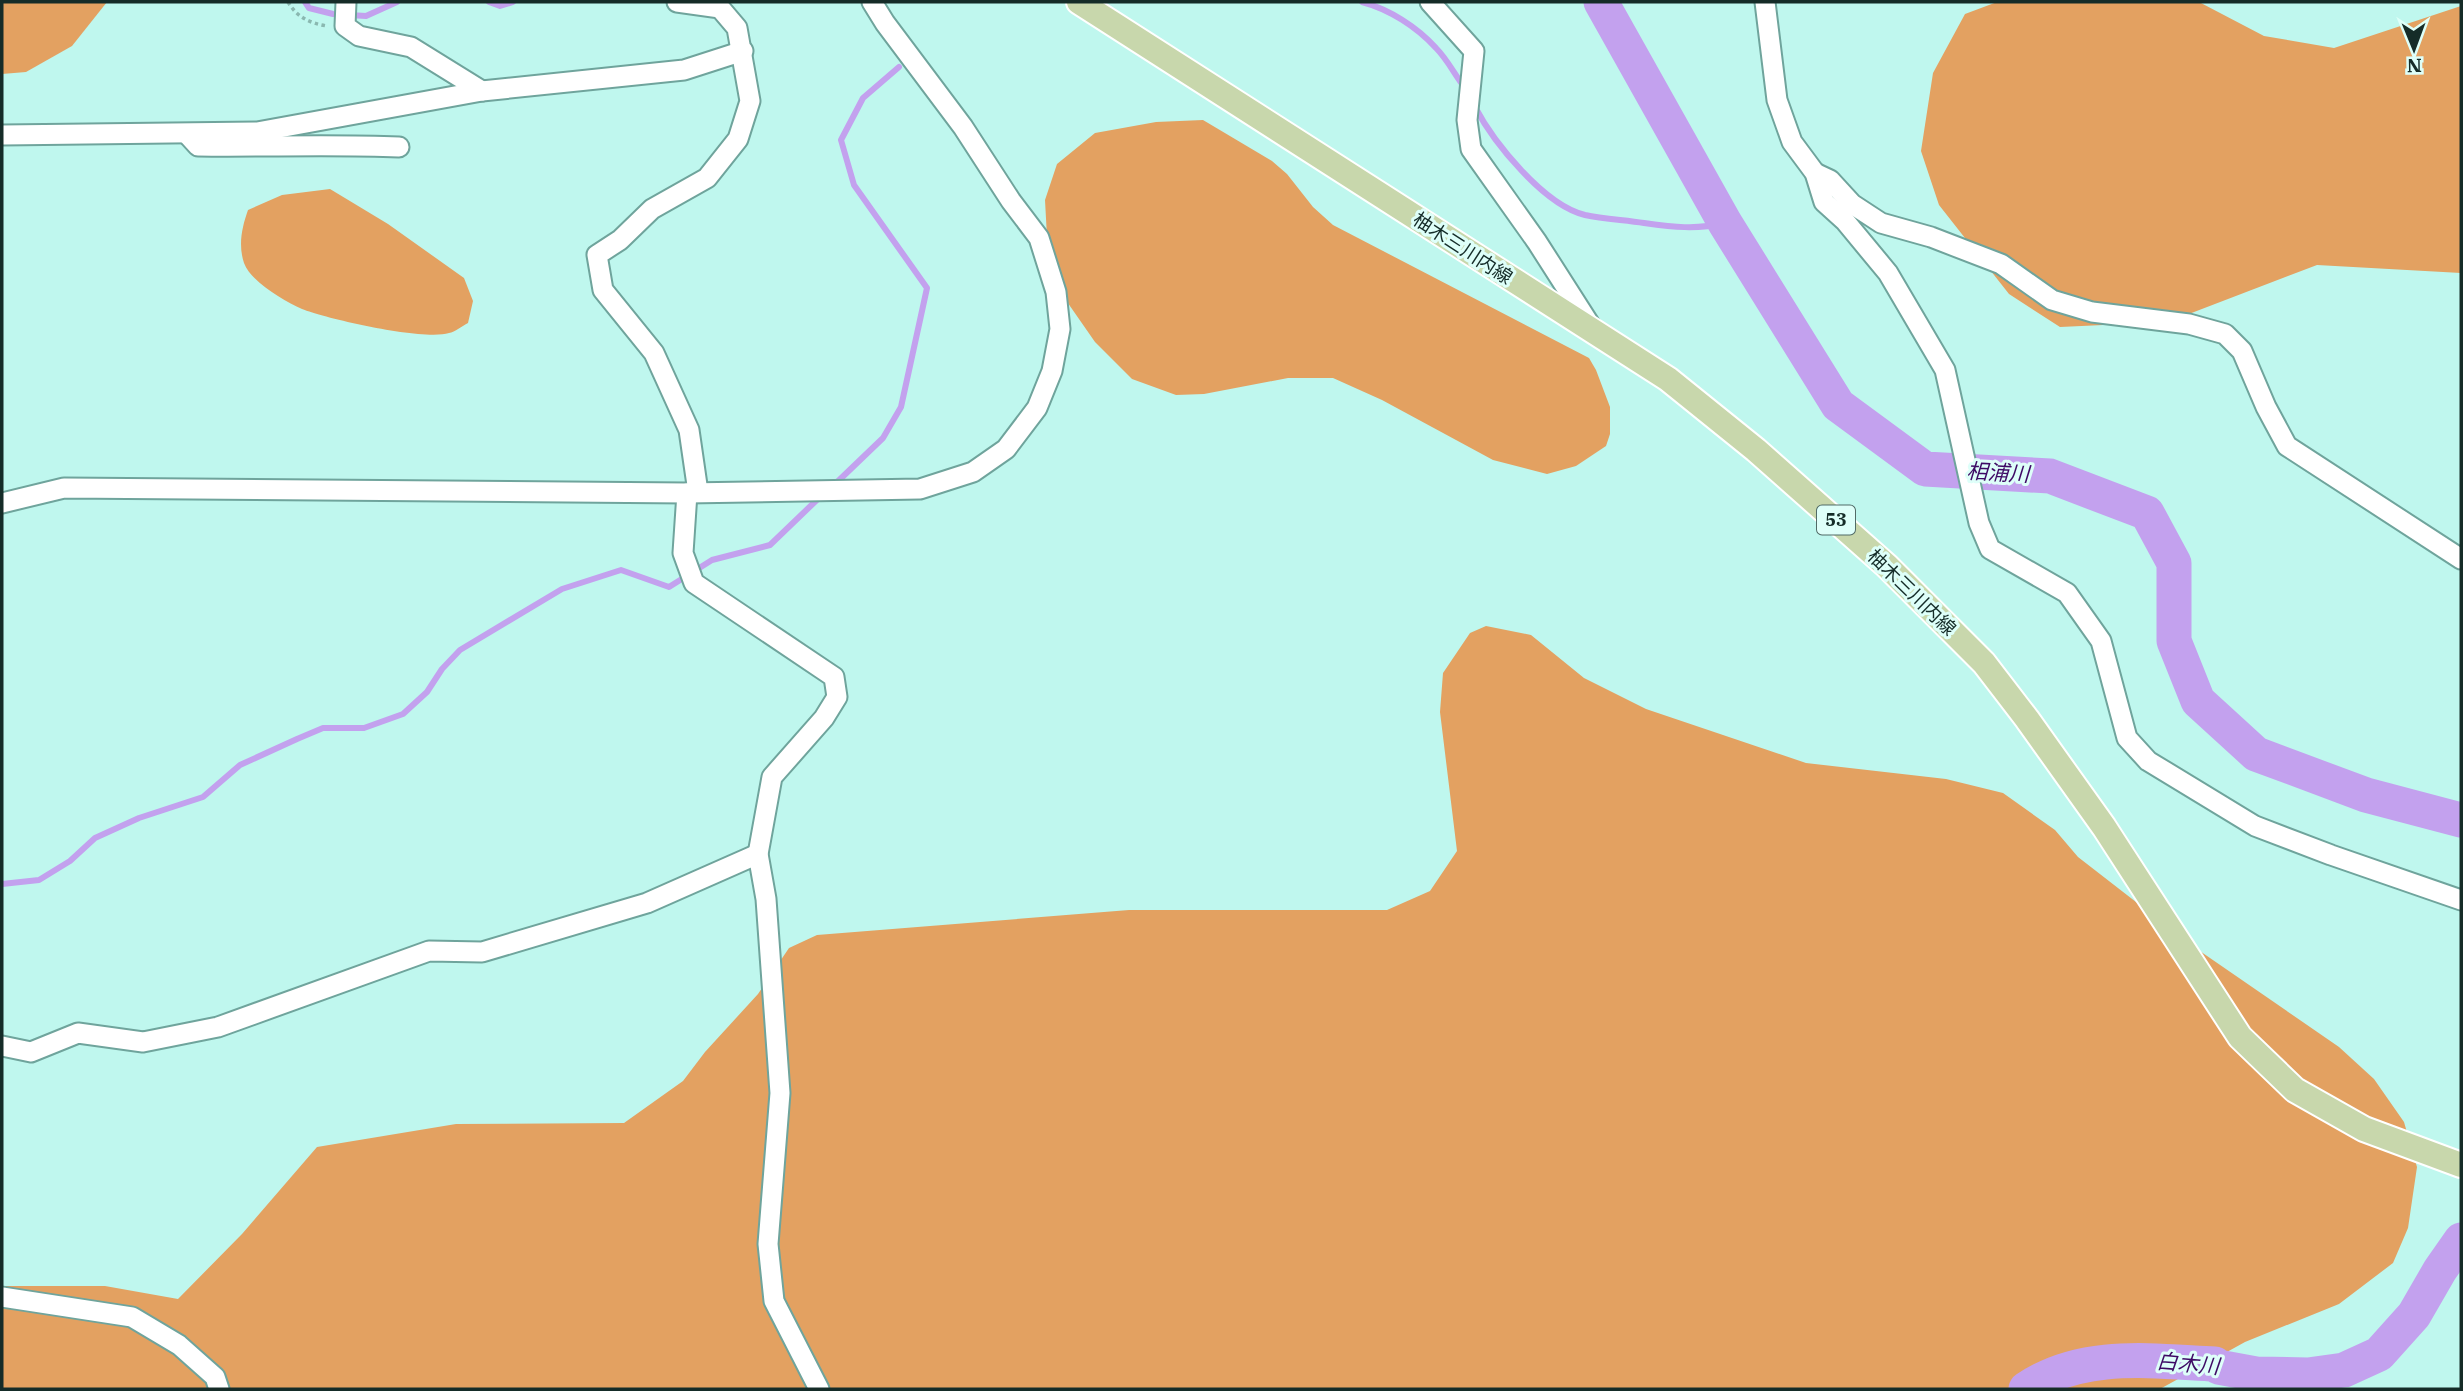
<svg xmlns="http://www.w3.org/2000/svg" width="2463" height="1391" font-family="'IBM Plex Serif','Noto Sans JP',serif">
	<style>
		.forest { fill: #e3a161 }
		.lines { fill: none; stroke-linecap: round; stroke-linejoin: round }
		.stream { stroke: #c3a1ee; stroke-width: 6 }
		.river { stroke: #c3a1ee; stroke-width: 35 }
		.minor-casing { stroke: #6fa49c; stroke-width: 23 }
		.major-casing { stroke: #fff; stroke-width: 28 }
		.path { stroke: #8ab8b0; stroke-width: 3.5; stroke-dasharray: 3.5 3.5; stroke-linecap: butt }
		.minor { stroke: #fff; stroke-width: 19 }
		.major { stroke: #c8d7ac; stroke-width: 24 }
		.labels { text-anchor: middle; stroke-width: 6; stroke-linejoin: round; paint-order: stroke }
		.shield { fill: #defff9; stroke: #516b67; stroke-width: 2 }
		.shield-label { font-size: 18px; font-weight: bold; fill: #152c28 }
		.street-label { font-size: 19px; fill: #152c28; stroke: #defff9 }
		.water-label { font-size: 21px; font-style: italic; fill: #3e0a65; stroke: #defff9 }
	</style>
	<rect width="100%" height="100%" fill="#bff7ee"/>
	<g class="forest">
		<path d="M2,2H107L72,46L26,72L2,74Z"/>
		<path d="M1997,2H2199L2264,36L2334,48L2461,6V273L2317,265L2168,322L2060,327L2009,294L1939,205L1921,151L1933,73L1965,14Z"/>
		<path d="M1203,120L1272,161L1287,174L1313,207L1333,225L1589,358L1596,370L1610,407V434L1606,446L1576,466L1547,474L1493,460L1382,400L1333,378H1288L1204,394L1176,395L1132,379L1095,342L1063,296L1047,237L1045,200L1057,164L1095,133L1156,122Z"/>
		<path d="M330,189L388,224L464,278L473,301L468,323C462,326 455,332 449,333C424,341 327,319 302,309C284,301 251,282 244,263C238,245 242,227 248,210L282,195Z"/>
		<path d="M1486,626L1531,635L1584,678L1646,709L1806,763L1946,779L2003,793L2055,830L2078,857L2194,947L2339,1047L2374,1079L2404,1122L2417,1167L2408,1228L2393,1263L2339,1304L2245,1342L2160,1389H2V1286H105L178,1299L242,1234L317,1147L456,1124L624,1123L683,1081L705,1052L758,994L789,948L817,935L1129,910H1387L1430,891L1457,851L1440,712L1443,673L1470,633Z"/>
	</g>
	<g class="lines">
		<g class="stream">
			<path d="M305,2L309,8L333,14L366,16L397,2"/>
			<path d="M489,2L500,6L513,2"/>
			<path d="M1362,2C1389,9 1417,27 1436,48C1447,59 1455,75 1465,88"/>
			<path d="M1475,107C1494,143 1544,205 1585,215C1604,219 1625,220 1644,223C1673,227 1696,230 1725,223"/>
			<path d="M833,486L883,438L901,407L927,288L854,185L841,140L863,98L899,67"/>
			<path d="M2,884L39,880L70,861L95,838L139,818L203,797L240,765L297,739L323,728H364L403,714L427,692L442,669L460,650L562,589L621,570L669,587L712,560L770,545L822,495"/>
		</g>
		<g class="river">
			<path d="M1601,2L1725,223L1838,405L1925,469L2050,476L2147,513L2174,563V641L2198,701L2256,754L2366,795L2461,820"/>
			<path d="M2026,1389C2082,1351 2151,1361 2215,1364L2218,1367L2256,1374L2308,1375L2344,1370L2379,1354L2414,1315L2440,1270L2461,1240"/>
		</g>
		<g class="minor-casing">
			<g id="minor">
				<path d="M346,2L345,26L359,36L411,47L482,91"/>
				<path d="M677,2L720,8L737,28L750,101L738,139L707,178L652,209L620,240L597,255L603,290L654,353L689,430L698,492"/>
				<path d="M1430,2L1474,51L1467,120L1471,149L1537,242L1592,328"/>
				<path d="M1765,2L1777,100L1792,142L1815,173L1824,202L1845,221L1888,273L1945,370L1979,523L1990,549L2067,593L2101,641L2127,738L2148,761L2255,826L2331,855L2461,900"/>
				<path d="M187,134L198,146C265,147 332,144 399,147"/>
				<path d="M2,135L257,132L482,91L684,70L743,51"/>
				<path d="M1815,173L1830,180L1852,204L1881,223L1931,237L2001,264L2052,300L2092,312L2189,324L2225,334L2242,351L2266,407L2287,446L2461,559"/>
				<path d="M687,493L683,553L694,583L834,677L837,697L824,718L772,777L758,854L766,899L780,1093L768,1244L774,1301L819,1389"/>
				<path d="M2,503L64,488L687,493L920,489L973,472L1006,449L1037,408L1052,371L1060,329L1056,292L1039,238L1011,201L963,127L885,23L872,2"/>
				<path d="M2,1046L31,1052L78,1033L143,1042L218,1027L429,951L482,952L647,903L758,854"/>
				<path d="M2,1297L132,1317L179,1345L215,1377L219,1389"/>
			</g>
		</g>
		<g class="major-casing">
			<path id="major" d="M1079,2L1668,379L1756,450L1887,566L1984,663L2027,719L2104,827L2240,1037L2295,1090L2364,1129L2461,1165"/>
		</g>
		<path class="path" d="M288,2C297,17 309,23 327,26"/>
		<use href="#minor" class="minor"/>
		<use href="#major" class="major"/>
	</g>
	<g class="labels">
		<rect class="shield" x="1817" y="505.5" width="38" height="29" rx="5"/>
		<g class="shield-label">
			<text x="1836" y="526">53</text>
		</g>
		<g class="street-label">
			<text transform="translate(1463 248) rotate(33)" y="7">柚木三川内線</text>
			<text transform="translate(1912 592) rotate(44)" y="7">柚木三川内線</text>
		</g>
		<g class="water-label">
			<text transform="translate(1998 473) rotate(3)" y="7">相浦川</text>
			<text transform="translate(2188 1364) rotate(5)" y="7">白木川</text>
		</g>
	</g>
	<rect width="2463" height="1391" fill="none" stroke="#152c28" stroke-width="7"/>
	<g transform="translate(2414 49) rotate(179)" stroke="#defff9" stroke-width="5" paint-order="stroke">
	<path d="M0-5L12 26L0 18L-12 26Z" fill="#152c28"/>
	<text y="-10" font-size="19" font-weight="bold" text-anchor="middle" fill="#152c28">N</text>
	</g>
</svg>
